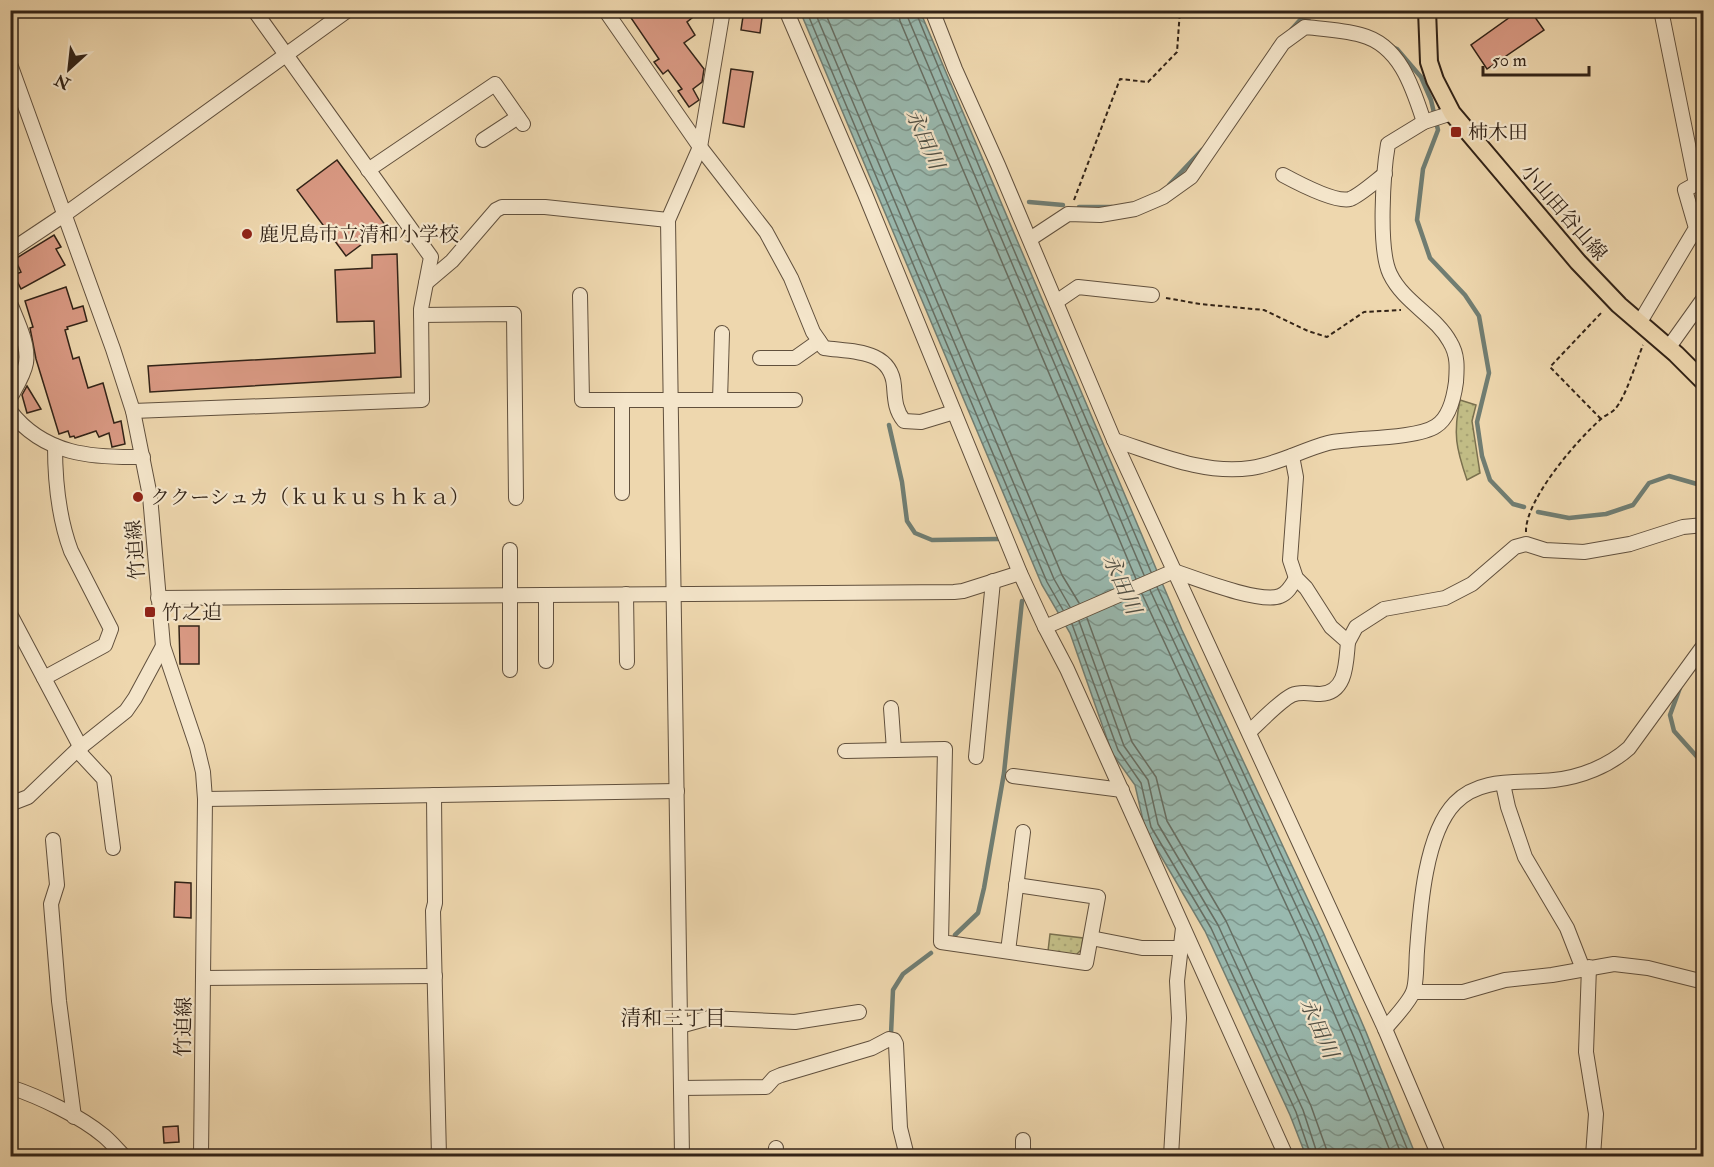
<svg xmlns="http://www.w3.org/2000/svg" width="1714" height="1167" font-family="'IM FELL Double Pica','Noto Serif JP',serif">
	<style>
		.grass { fill: url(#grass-dots); stroke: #7a704e; stroke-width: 1.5 }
		.water { fill: url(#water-waves); stroke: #707d72; stroke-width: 1.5 }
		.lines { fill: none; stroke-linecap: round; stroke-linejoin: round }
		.shore { stroke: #666e63; stroke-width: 1.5 }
		.stream { stroke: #707d72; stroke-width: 4.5 }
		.building { fill: #d99983; stroke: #322317; stroke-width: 1.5 }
		.minor-casing { stroke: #61503d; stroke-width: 16 }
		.major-casing { stroke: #322317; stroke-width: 20 }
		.path { stroke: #322317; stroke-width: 2; stroke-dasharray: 4.5 3; stroke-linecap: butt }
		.minor { stroke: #f4e5ca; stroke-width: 14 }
		.major { stroke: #eed7ae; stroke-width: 16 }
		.poi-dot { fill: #8f2418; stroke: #f4e5ca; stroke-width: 2 }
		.labels { text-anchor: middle; stroke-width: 4.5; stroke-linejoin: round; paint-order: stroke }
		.poi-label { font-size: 20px; fill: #322317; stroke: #f4e5ca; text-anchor: start }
		.street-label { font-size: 20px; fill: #322317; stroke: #f4e5ca }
		.water-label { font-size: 21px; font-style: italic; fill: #515045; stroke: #f4e5ca }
		.neighbourhood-label { font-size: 21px; fill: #322317; stroke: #f4e5ca }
	</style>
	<defs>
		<pattern id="grass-dots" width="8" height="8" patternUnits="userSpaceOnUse" patternTransform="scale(1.5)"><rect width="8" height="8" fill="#c1bc85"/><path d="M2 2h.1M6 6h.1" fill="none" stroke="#a6a172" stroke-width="1.8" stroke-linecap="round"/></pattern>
		<pattern id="water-waves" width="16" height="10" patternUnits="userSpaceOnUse" patternTransform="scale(1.5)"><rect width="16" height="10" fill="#99b9af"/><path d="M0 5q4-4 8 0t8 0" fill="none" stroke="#7d968d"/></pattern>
	</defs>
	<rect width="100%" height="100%" fill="#eed7ae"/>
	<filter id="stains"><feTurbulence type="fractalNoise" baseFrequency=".00333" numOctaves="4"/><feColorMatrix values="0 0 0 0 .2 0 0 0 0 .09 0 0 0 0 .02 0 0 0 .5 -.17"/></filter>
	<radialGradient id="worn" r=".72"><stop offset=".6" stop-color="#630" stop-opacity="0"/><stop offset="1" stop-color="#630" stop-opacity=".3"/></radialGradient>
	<g class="grass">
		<path d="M1460,400L1476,405L1472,421L1480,473L1467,480C1456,448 1453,434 1460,400Z"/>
		<path d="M1050,934L1083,938L1081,950L1076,955L1048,951Z"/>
	</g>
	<path class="water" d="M800,11H920L1182,630L1323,932L1366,1032L1416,1156H1306L1290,1115L1205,931L1145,829L1135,785L1112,753L1070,633L1042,585Z"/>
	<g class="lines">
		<g class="shore">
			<path d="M806,10L1047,582L1063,610"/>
			<path d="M814,10L1054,579L1070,607"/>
			<path d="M824,10L1062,575L1079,603"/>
			<path d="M898,10L900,21L1136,579"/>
			<path d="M907,10L908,18L1144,575"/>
			<path d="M915,10L996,208L1151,572"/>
			<path d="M1157,587L1318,934L1361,1034L1410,1156"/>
			<path d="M1150,590L1311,938L1354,1037L1402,1156"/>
			<path d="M1142,594L1303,941L1346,1041L1392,1156"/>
			<path d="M1087,618L1132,742L1156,777L1167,821L1226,921L1311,1106L1326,1148L1327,1156"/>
			<path d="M1079,621L1124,746L1148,780L1158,824L1218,925L1303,1110L1318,1156"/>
			<path d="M1072,624L1118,750L1141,783L1151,827L1211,928L1296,1112L1311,1156"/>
		</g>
		<g class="stream">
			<path d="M1291,30L1300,20L1309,21"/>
			<path d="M1390,46L1397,49L1421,77L1431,100L1438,130L1423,169L1417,220L1430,258L1465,295L1479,316L1489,373L1477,422L1482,456L1490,480L1513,504L1524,507"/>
			<path d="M1169,185L1202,150"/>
			<path d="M1029,202L1063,205"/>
			<path d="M1079,207H1112"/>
			<path d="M889,425L902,482L907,521L915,533L932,540L998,539"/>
			<path d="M1538,512L1569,518L1606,514L1633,505L1649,483L1669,476L1704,486"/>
			<path d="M1681,685L1670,715L1674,731L1699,759L1704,760"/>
			<path d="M955,935L978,913L984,888L1004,773L1022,601"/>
			<path d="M891,1034L893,990L903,974L931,953"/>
		</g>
	</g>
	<g class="building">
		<path d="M635,10H702L687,22L695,35L684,43L704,69L702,82L693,89L699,100L689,107L678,91L682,89L668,70L663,74L654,62L659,59L629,15Z"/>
		<path d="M744,10H763L760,33L741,30Z"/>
		<path d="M1520,10H1530L1544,30L1487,69L1471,45Z"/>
		<path d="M731,69L753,72L744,127L723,123Z"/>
		<path d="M337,160L386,226L346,256L297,190Z"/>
		<path d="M54,235L61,247L56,249L65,265L21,289L14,275L21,272L15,259Z"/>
		<path d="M397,254L401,377L150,392L148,366L375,353L374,321L337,322L335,270L372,268V255Z"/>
		<path d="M66,287L73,309L83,306L87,321L67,327L68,329L65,330L73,359L79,357L88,388L103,383L114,423L121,421L125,444L112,447L109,433L99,437L96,431L75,438L74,436L70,437L68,431L59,434L36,359L30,328L33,327L25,301Z"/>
		<path d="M27,386L41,409L27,413L22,395Z"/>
		<path d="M179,626H199V664H180Z"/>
		<path d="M175,882L191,883V918L174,917Z"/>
		<path d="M178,1126L179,1142L164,1143L163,1127Z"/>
	</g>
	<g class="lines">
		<g class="minor-casing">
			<g id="minor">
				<path d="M605,10L700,147L766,232L791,278L813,332L824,348C852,352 891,349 894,386C895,399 895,410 904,421L921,422L954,412"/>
				<path d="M786,10L865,194L1020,573L1045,627L1067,669L1286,1156"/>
				<path d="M932,10L955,69L998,165L1114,440L1385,1029L1439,1156"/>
				<path d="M10,64L113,349L133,411L150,496L163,646L197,747L203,772L205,799L201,1156"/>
				<path d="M483,140L518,117"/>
				<path d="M368,170L495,84L523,124"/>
				<path d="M1283,175C1296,182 1335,203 1350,199C1359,196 1377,180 1385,174"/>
				<path d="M1030,239L1068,214L1100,215L1135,209L1163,197L1191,177L1283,43L1305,27C1323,29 1343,30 1361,35C1400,45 1413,88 1424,122"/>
				<path d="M10,251L64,215L348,10"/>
				<path d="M426,283L452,261L496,210L502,207H545L668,220"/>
				<path d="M580,295L582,400H795"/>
				<path d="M1056,302L1078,287L1152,295"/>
				<path d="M10,303C17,321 29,344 26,363C24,375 16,387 10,398"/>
				<path d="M421,315L514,314L516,498"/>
				<path d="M1640,322L1696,228L1685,190L1696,184L1661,10"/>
				<path d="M1669,347L1704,298"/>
				<path d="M760,358H795L819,341"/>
				<path d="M720,400L722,333"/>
				<path d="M10,411C44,455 92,458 143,457"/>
				<path d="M133,411L422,400L421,309L431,257L254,10"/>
				<path d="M1114,440C1158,454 1204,475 1251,468C1278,464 1302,450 1328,443C1336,441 1344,441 1351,440C1371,438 1420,437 1436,426C1449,418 1454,397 1456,382C1457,368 1458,355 1450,342C1436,316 1404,303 1390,274C1378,249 1383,173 1388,144L1424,122L1452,113"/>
				<path d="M622,493V400"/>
				<path d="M510,550V670"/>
				<path d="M626,594L627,662"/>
				<path d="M158,598L954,592L963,591L1020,573"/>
				<path d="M10,614L81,748"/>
				<path d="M1045,627L1174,571C1195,578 1260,604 1280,596C1288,593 1292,585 1296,578"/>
				<path d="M1348,642L1356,627L1384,609L1445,598L1472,584L1515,547L1526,544L1545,550L1584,552L1630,544L1683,527L1704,525"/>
				<path d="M546,661V595"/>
				<path d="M44,678L105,645L111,629L71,551C59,519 55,480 55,446"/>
				<path d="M891,708L894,750"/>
				<path d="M1249,732C1259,723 1281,700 1292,695C1301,691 1311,694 1320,694C1347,693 1346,662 1348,642L1331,627L1306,588L1296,578L1290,560L1296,477L1292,456"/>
				<path d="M77,750L104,779L113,848"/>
				<path d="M845,751L945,749L941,942L1086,963L1098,897L1016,885"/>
				<path d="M976,757L993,581"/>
				<path d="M1013,776L1122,790"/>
				<path d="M1503,784L1508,807L1525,857L1567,928L1583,969"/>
				<path d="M434,795L435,903L433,911L439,1156"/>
				<path d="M205,799L677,791"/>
				<path d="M10,804L28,797L77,750L126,711L135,698L163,646"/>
				<path d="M53,840L57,885L51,904L59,1001L74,1117"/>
				<path d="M1091,938L1142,948H1180"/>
				<path d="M1008,951L1023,832"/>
				<path d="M1589,967L1586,1052L1596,1114L1593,1156"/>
				<path d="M203,978L435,976"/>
				<path d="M1414,992H1463L1505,980L1552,975L1614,964L1648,968L1704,982"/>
				<path d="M680,1026L709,1018L795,1022L859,1012"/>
				<path d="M1385,1029C1393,1019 1409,1003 1413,992C1417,983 1416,962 1417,951C1420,909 1425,834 1455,803C1481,776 1520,784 1554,780C1581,777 1609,766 1629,748L1704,645"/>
				<path d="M10,1087C40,1097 80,1116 104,1136C111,1142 118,1150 124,1156"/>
				<path d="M681,1088L766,1087L774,1078L781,1075L872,1048L889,1039L894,1040L896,1044L900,1128L907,1156"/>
				<path d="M1023,1140V1156"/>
				<path d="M682,1156L668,220L700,147L723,10"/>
				<path d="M775,1156L776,1148"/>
				<path d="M1171,1156L1179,1018L1177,981L1183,928"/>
			</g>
		</g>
		<g class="major-casing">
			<path id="major" d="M1427,10L1429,62L1435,80L1452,113L1578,262L1619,305L1676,354L1704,382"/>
		</g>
		<g class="path">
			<path d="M1074,200L1120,79L1148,82L1177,52L1180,10"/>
			<path d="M1166,298L1200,304L1264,310L1308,331L1327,337L1364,312L1401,310"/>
			<path d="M1601,419L1550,367L1603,311"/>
			<path d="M1526,532C1525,500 1577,440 1601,419C1605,415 1612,413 1615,409C1626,397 1636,362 1643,345"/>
		</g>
		<use href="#minor" class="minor"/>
		<use href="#major" class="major"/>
	</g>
	<g class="poi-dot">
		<rect x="1450" y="126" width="12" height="12" rx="3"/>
		<circle cx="247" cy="234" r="6"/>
		<circle cx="138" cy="497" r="6"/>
		<rect x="144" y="606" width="12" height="12" rx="3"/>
	</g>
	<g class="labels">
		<g class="poi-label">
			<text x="1468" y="139">柿木田</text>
			<text x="259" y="241">鹿児島市立清和小学校</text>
			<text x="150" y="504">ククーシュカ（ｋｕｋｕｓｈｋａ）</text>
			<text x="162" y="619">竹之迫</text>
		</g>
		<g class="street-label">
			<text transform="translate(1564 212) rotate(49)" y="7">小山田谷山線</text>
			<text transform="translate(135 550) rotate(-94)" y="7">竹迫線</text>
			<text transform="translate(183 1027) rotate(-89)" y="7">竹迫線</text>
		</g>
		<g class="water-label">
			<text transform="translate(925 139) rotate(66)" y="7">永田川</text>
			<text transform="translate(1122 584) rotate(66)" y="7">永田川</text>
			<text transform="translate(1319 1028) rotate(66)" y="7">永田川</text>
		</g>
		<g class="neighbourhood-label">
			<text x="673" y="1025">清和三丁目</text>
		</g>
	</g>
	<rect width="1714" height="1167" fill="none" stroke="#eed7ae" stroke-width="36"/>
	<rect x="12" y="12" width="1690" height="1143" fill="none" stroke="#322317" stroke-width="3"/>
	<rect x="18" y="18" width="1678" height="1131" fill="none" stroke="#322317" stroke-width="1.5"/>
	<g transform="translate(69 69) rotate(207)" stroke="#f4e5ca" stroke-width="4.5" paint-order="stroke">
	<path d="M0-4.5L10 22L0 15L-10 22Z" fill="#322317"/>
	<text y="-9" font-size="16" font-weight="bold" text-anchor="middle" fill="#322317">N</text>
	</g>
	<path d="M1483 66v9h106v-9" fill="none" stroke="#322317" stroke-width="3"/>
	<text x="1492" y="66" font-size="18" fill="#322317" stroke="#f4e5ca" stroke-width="4.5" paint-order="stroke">50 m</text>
	<rect width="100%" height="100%" filter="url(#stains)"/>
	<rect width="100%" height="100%" fill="url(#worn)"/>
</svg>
